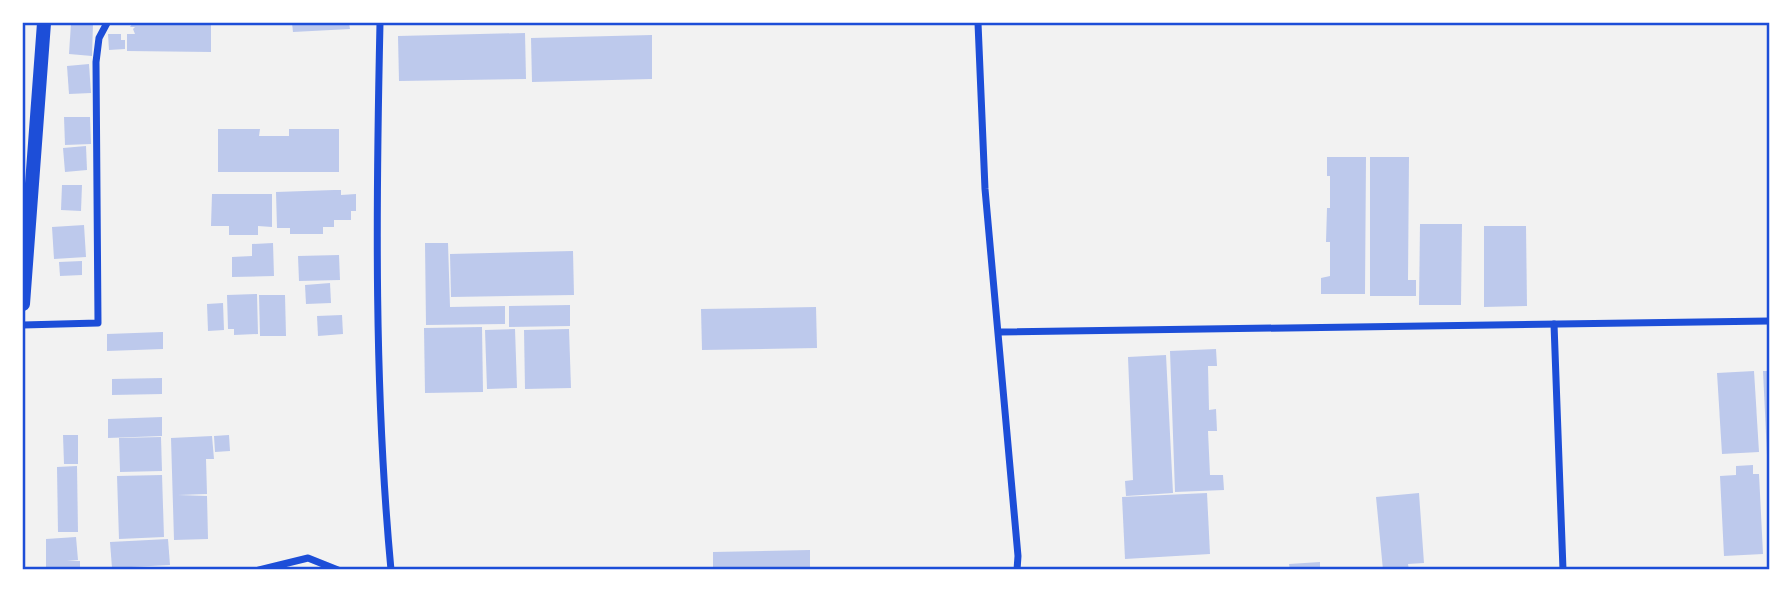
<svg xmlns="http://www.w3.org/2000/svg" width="1792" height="593" font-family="Figtree,sans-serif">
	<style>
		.building { fill: #bdc9ec }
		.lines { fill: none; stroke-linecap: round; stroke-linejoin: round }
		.minor { stroke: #1d4ed8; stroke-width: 7 }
		.secondary { stroke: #1d4ed8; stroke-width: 14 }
		.neatline { fill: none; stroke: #1d4ed8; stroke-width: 2.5 }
	</style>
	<rect width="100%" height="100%" fill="#f2f2f2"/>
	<g class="building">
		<path d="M71,23H93L92,56L69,54Z"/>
		<path d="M133,23H211V52L127,51V34H135L133,29L135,27H130Z"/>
		<path d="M292,23H349L350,29L293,32Z"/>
		<path d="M525,33L526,79L399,81L398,36Z"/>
		<path d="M108,34H121V40H125V49L109,50Z"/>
		<path d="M652,35V79L532,82L531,38Z"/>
		<path d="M89,64L91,93L69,94L67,66Z"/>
		<path d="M64,117H90L91,144L65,145Z"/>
		<path d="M218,129H260L259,136H289V129H339V172H218Z"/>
		<path d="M86,146L87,170L65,172L63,148Z"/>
		<path d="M1327,157H1366L1365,294H1321V278L1330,276V242H1326L1327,208H1330V176H1327Z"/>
		<path d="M1370,157H1409L1408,280H1416V296H1370Z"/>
		<path d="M62,185H82L81,211L61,210Z"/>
		<path d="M334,190H341V195L356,194V211H351V220H334V227H323V234H290V228H277L276,192Z"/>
		<path d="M212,194H272V227L258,226V235H229V226H211Z"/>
		<path d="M1420,224H1462L1461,305H1419Z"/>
		<path d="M84,225L86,257L54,259L52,227Z"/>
		<path d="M1484,226H1526L1527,306L1484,307Z"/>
		<path d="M273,243L274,276L232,277V257L252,256V244Z"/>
		<path d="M425,243H448L450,307L505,306V324L426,325Z"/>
		<path d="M573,251L574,295L451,297L450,254Z"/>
		<path d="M339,255L340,280L299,281L298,256Z"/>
		<path d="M82,261V275L60,276L59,262Z"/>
		<path d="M330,283L331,303L306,304L305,285Z"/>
		<path d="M257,294L258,334L234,335V329H228L227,295Z"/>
		<path d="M259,295H285L286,336H260Z"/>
		<path d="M223,303L224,330L208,331L207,304Z"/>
		<path d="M570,305V326L509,327V306Z"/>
		<path d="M816,307L817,348L702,350L701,309Z"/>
		<path d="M342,315L343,334L318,336L317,316Z"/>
		<path d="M482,327L483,392L425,393L424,328Z"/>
		<path d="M515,329L517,388L487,389L485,330Z"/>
		<path d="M569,329L571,388L525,389L524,330Z"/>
		<path d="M163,332V349L107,351V334Z"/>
		<path d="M1216,349L1217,366H1208L1209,410L1216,409L1217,431H1208L1210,475H1223L1224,490L1175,492L1170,351Z"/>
		<path d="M1166,355L1173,493L1126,496L1125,481L1133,480L1128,357Z"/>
		<path d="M1754,371L1759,452L1722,454L1717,373Z"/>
		<path d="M1763,371H1769V455H1767Z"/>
		<path d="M162,378V394L112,395V379Z"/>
		<path d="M162,417V436L108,438V419Z"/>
		<path d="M63,435H78V464H64Z"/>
		<path d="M229,435L230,451L215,452L214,436Z"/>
		<path d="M212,436L214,459H206L207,494L178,495L207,496L208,539L174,540L171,438Z"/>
		<path d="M161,437L162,471L120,472L119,438Z"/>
		<path d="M1753,465V474H1759L1763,554L1724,556L1720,476L1736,475V466Z"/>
		<path d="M77,466L78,532H58L57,467Z"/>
		<path d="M162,475L164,537L119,539L117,476Z"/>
		<path d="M1207,493L1210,554L1125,559L1122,497Z"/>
		<path d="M1419,493L1424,563L1408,564L1409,570H1383L1376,497Z"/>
		<path d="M76,537L78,560L67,561H80V570H46V539Z"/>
		<path d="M168,539L170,565L112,568L110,542Z"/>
		<path d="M810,550V570H713V552Z"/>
		<path d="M1320,562V570H1290L1289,564Z"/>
	</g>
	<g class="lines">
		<g class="minor">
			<path d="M380,23C376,205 374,388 391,570"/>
			<path d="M978,23L985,189L1018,556L1017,570"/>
			<path d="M1554,324L1563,570"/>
			<path d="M23,325L98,323L96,62L99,38L107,23"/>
			<path d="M999,332L1769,321"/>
			<path d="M259,570L308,558L338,570"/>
		</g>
		<path class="secondary" d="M23,304L44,23"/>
	</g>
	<rect width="1792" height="593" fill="none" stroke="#ffffff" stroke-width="49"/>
	<rect x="24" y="24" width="1744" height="544" class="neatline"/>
</svg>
